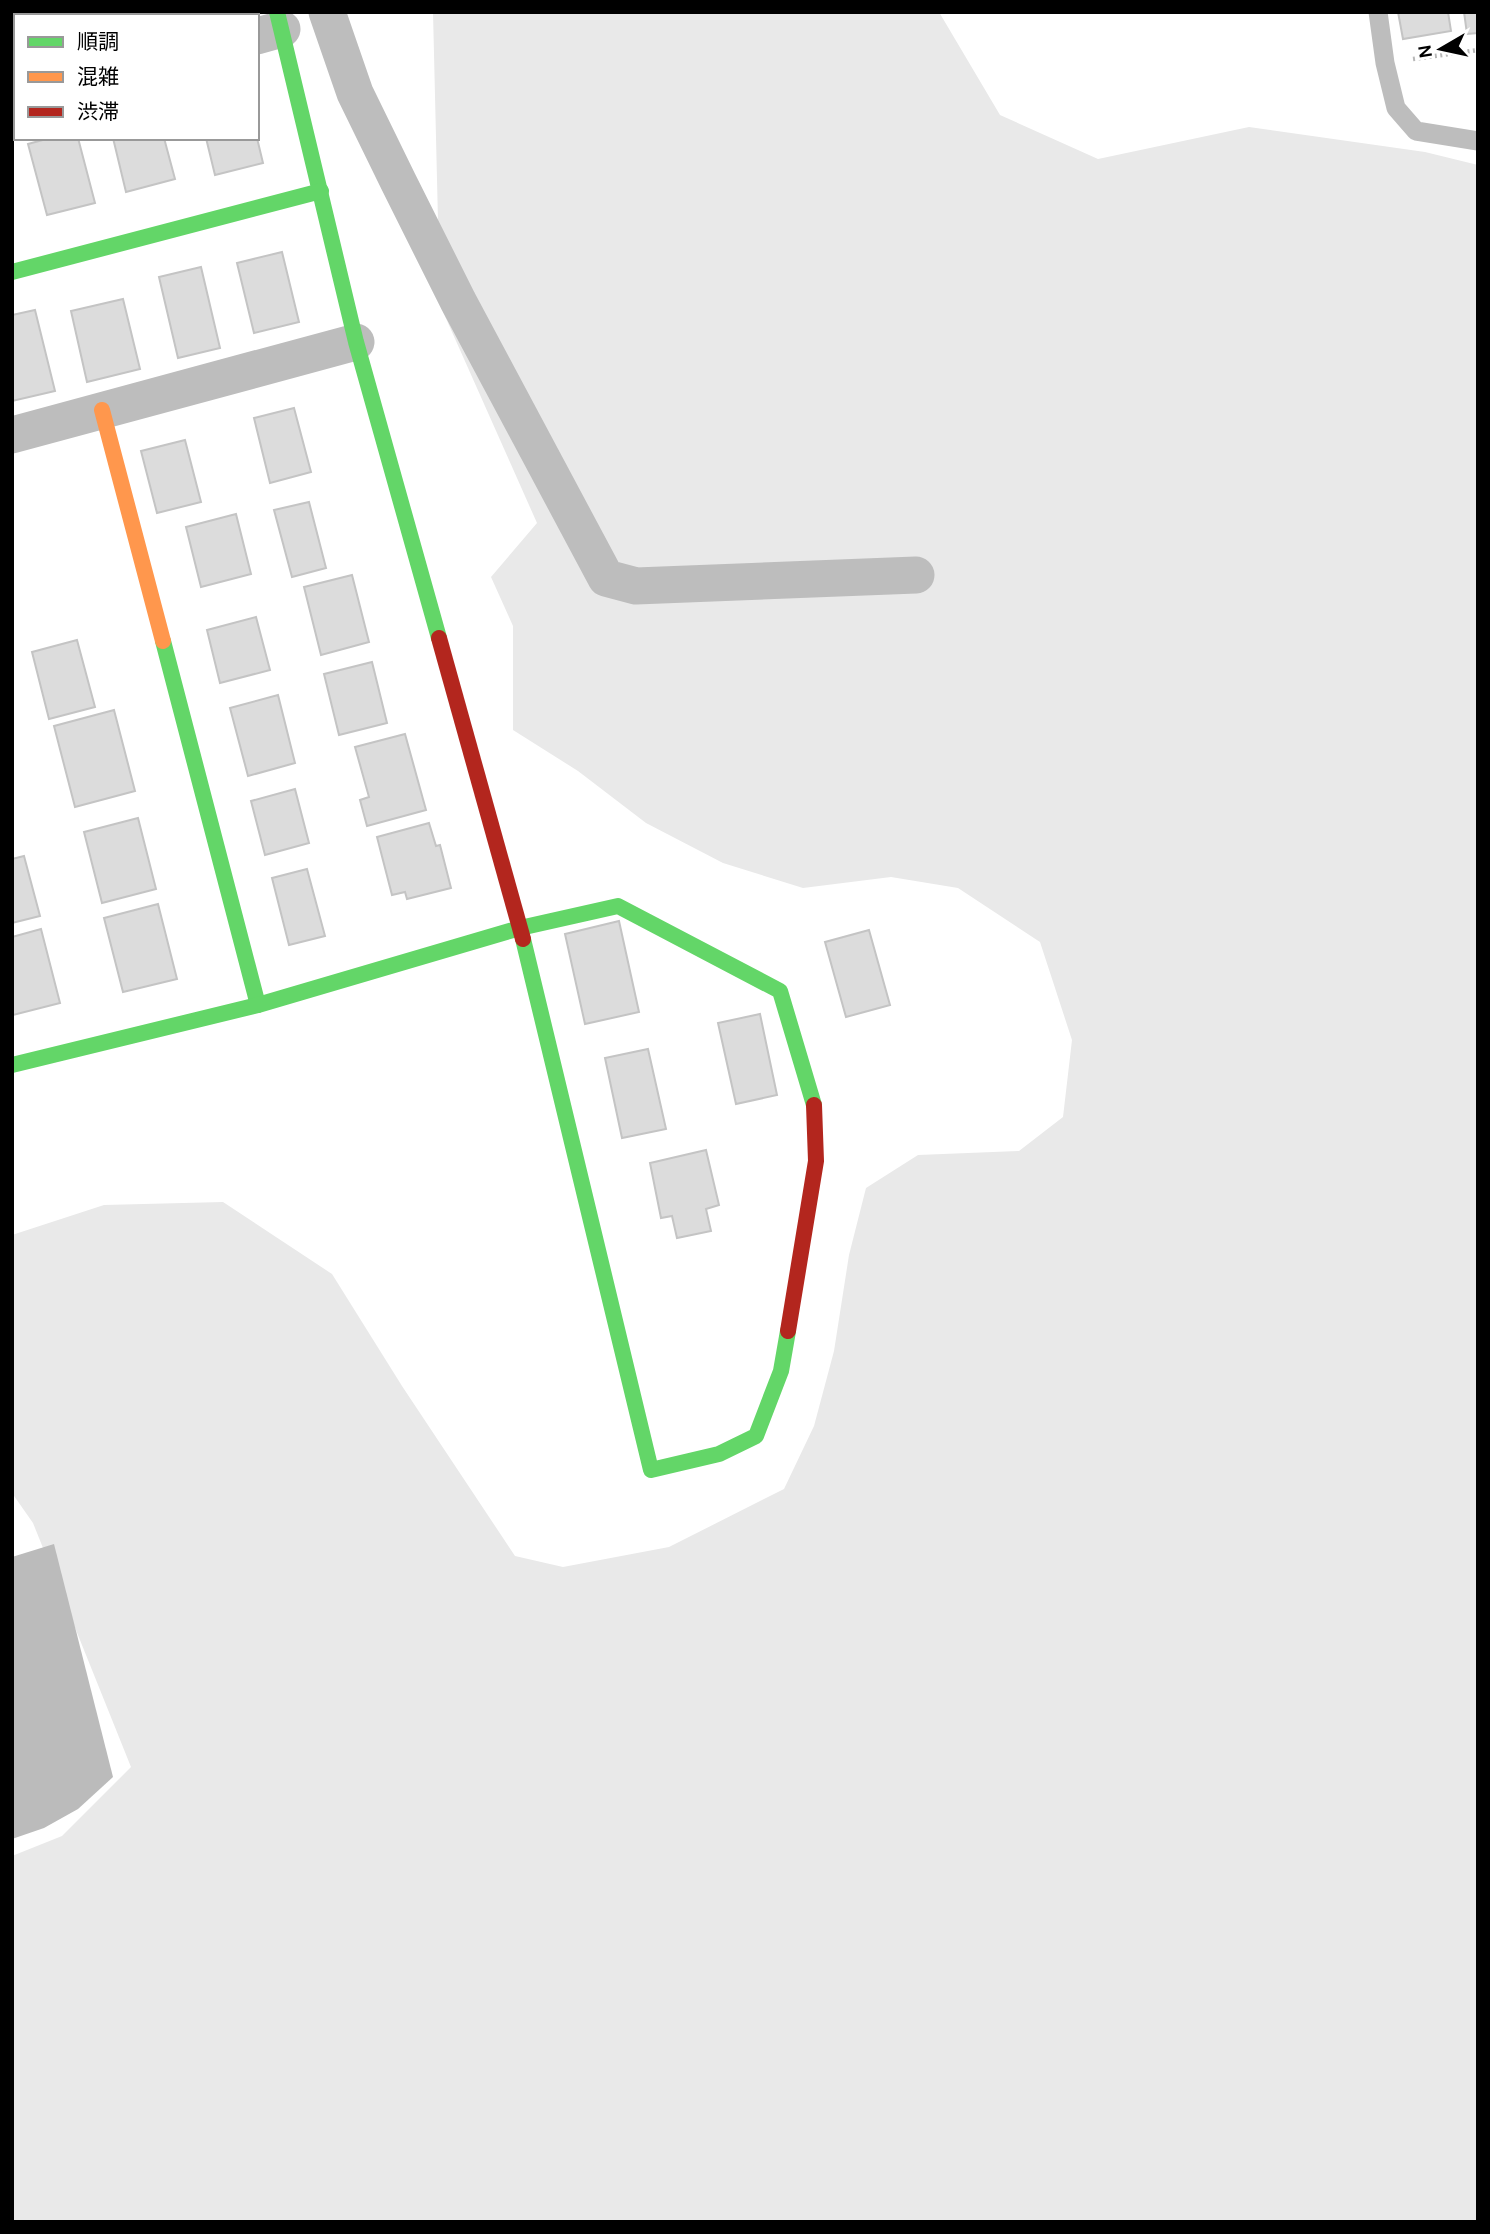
<svg xmlns="http://www.w3.org/2000/svg" width="1490" height="2234" font-family="Karla,'Noto Sans JP',sans-serif">
	<style>
		.green { fill: #e9e9e9 }
		.water { fill: #bbb }
		.building { fill: #dcdcdc; stroke: #c4c4c4; stroke-width: 2 }
		.lines { fill: none; stroke-linecap: round; stroke-linejoin: round }
		.path { stroke: #b8b8b8; stroke-width: 4.5; stroke-dasharray: 2 3.5; stroke-linecap: butt }
		.lane { stroke: #bdbdbd; stroke-width: 19 }
		.street { stroke: #bdbdbd; stroke-width: 37 }
		.fast { stroke: #63d668; stroke-width: 16 }
		.slow { stroke: #ff974d; stroke-width: 16 }
		.jam { stroke: #b3261e; stroke-width: 16 }
	</style>
	<rect width="100%" height="100%" fill="#fff"/>
	<path class="green" d="M433,12H939L1000,115L1098,159L1249,127L1425,152L1478,165V2222H12V1856L62,1836L131,1767L33,1523L12,1493V1235L104,1205L223,1202L332,1274L402,1386L515,1556L563,1567L669,1547L784,1489L814,1426L834,1351L849,1255L866,1188L918,1155L1019,1151L1063,1117L1072,1040L1040,942L958,888L891,877L803,888L723,863L646,823L578,771L513,730V626L491,577L537,523L440,305Z"/>
	<path class="water" d="M54,1544L113,1777L78,1809L44,1828L12,1839V1557Z"/>
	<g class="building">
		<path d="M12,12H22L23,16H16V55L12,56Z"/>
		<path d="M75,12H124L125,16H76Z"/>
		<path d="M1398,12H1448L1451,31L1403,39Z"/>
		<path d="M1464,12H1478V33L1467,34Z"/>
		<path d="M50,138H78L95,203L47,215L28,144Z"/>
		<path d="M113,138H164L175,179L126,192Z"/>
		<path d="M206,138H257L263,163L215,175Z"/>
		<path d="M282,252L299,322L254,333L237,263Z"/>
		<path d="M201,267L220,348L178,358L159,277Z"/>
		<path d="M123,299L140,369L87,382L71,311Z"/>
		<path d="M35,310L55,391L12,401V315Z"/>
		<path d="M294,408L311,472L270,483L254,418Z"/>
		<path d="M185,440L201,502L157,513L141,451Z"/>
		<path d="M309,502L326,568L292,577L274,510Z"/>
		<path d="M236,514L251,574L201,587L186,527Z"/>
		<path d="M352,575L369,642L321,655L304,587Z"/>
		<path d="M256,617L270,670L220,683L207,630Z"/>
		<path d="M77,640L95,707L49,719L32,652Z"/>
		<path d="M372,662L387,723L339,735L324,674Z"/>
		<path d="M278,695L295,763L248,776L230,708Z"/>
		<path d="M114,710L135,791L75,807L54,726Z"/>
		<path d="M405,734L426,810L367,826L360,800L369,797L355,747Z"/>
		<path d="M295,789L309,843L265,855L251,801Z"/>
		<path d="M138,818L156,889L102,903L84,832Z"/>
		<path d="M429,823L436,846L440,845L451,888L407,899L405,892L392,895L377,837Z"/>
		<path d="M24,856L40,916L12,923V859Z"/>
		<path d="M307,869L325,936L289,945L272,878Z"/>
		<path d="M158,904L177,979L123,992L104,918Z"/>
		<path d="M619,921L639,1012L585,1024L565,934Z"/>
		<path d="M41,929L60,1003L13,1015L12,937Z"/>
		<path d="M869,930L890,1005L846,1017L825,942Z"/>
		<path d="M760,1014L777,1095L736,1104L718,1023Z"/>
		<path d="M648,1049L666,1129L622,1138L605,1058Z"/>
		<path d="M706,1150L719,1205L706,1209L711,1231L677,1238L672,1216L661,1218L650,1163Z"/>
	</g>
	<g class="lines">
		<path class="path" d="M1413,59L1478,50"/>
		<path class="lane" d="M1378,12L1385,63L1396,108L1416,131L1478,141"/>
		<g class="street">
			<path d="M327,12L355,93L398,181L458,301L606,578L636,586L916,575"/>
			<path d="M257,36L282,29"/>
			<path d="M12,99L16,98"/>
			<path d="M12,435L356,342"/>
		</g>
		<g class="fast">
			<path d="M277,12L356,342L439,638"/>
			<path d="M12,272L321,191"/>
			<path d="M163,641L258,1005"/>
			<path d="M523,939L651,1470L719,1454L756,1436L781,1371L788,1331"/>
			<path d="M12,1065L258,1005L520,928L618,906L780,991L814,1105"/>
		</g>
		<path class="slow" d="M102,410L163,641"/>
		<g class="jam">
			<path d="M439,638L523,939"/>
			<path d="M788,1331L816,1161L814,1105"/>
		</g>
	</g>
	<rect width="1490" height="2234" fill="none" stroke="#000000" stroke-width="28"/>
	<rect x="14" y="14" width="245" height="126" fill="#ffffff" stroke="#999999" stroke-width="2"/>
	<rect x="28" y="37" width="35" height="10" fill="#63d668" stroke="#999999" stroke-width="2"/>
	<text x="77" y="49" font-size="21" fill="#000000">順調</text>
	<rect x="28" y="72" width="35" height="10" fill="#ff974d" stroke="#999999" stroke-width="2"/>
	<text x="77" y="84" font-size="21" fill="#000000">混雑</text>
	<rect x="28" y="107" width="35" height="10" fill="#b3261e" stroke="#999999" stroke-width="2"/>
	<text x="77" y="119" font-size="21" fill="#000000">渋滞</text>
	<g transform="translate(1441 49) rotate(261)" stroke="#ffffff" stroke-width="5" paint-order="stroke">
	<path d="M0-5L12 26L0 18L-12 26Z" fill="#000000"/>
	<text y="-10" font-size="19" font-weight="bold" text-anchor="middle" fill="#000000">N</text>
	</g>
</svg>
